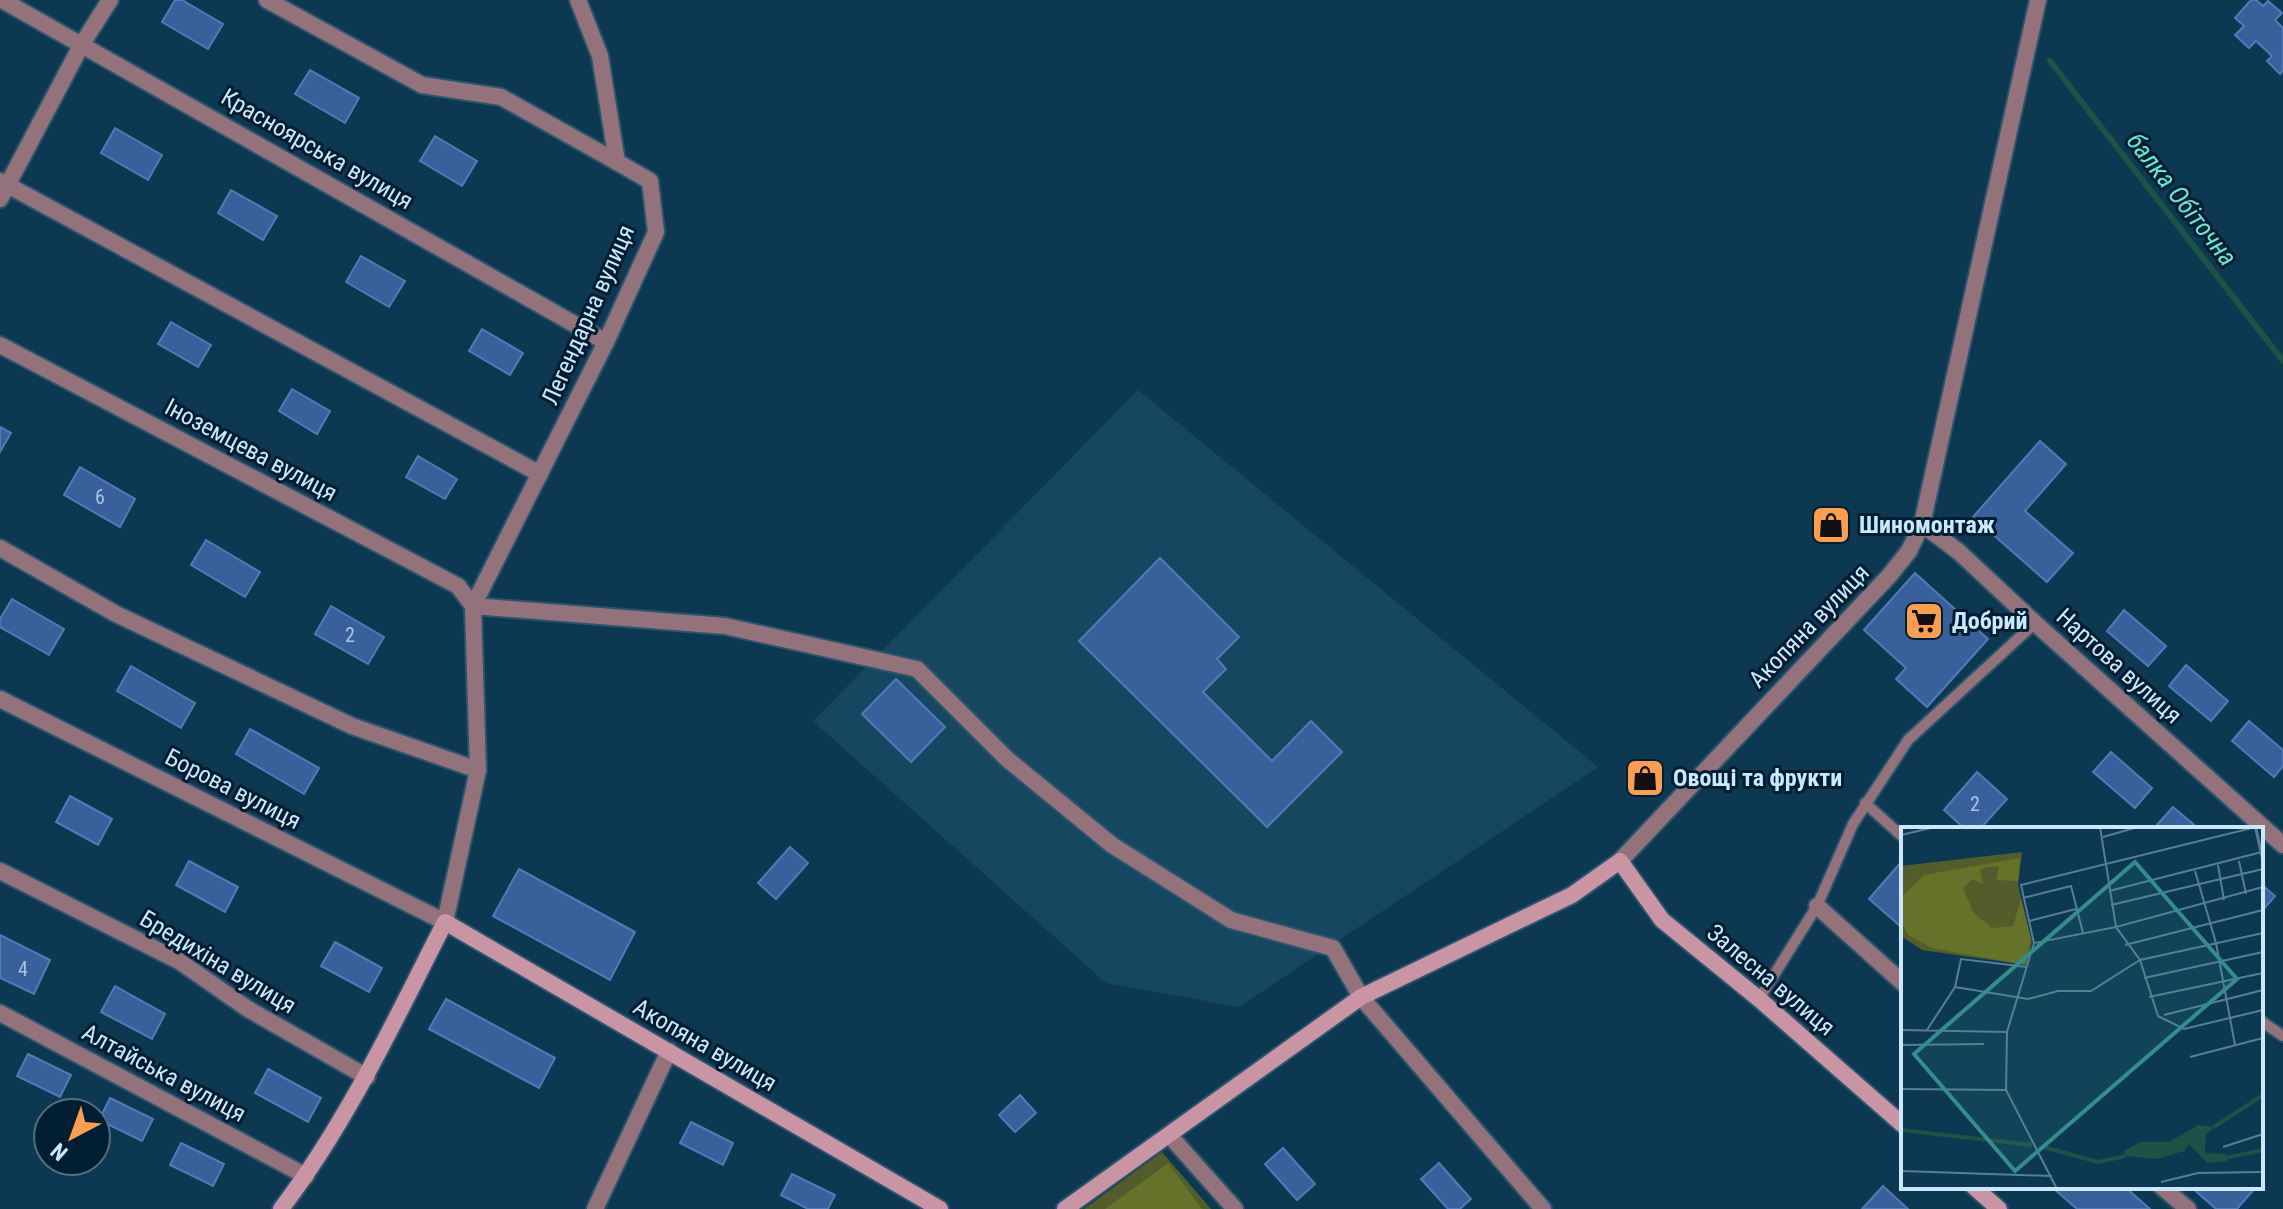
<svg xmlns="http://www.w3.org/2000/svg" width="2283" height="1209" font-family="'Roboto Condensed',sans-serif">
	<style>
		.built { fill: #164761 }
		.green { fill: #535d2b }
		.forest { fill: #65722a }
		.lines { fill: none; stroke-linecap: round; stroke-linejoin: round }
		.stream { stroke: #1d5247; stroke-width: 6 }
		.building { fill: #39609b; stroke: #517ab7; stroke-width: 2 }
		.service-casing { stroke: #2b546d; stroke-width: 14 }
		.minor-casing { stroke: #2b546d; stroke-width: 20 }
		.tertiary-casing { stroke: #2b546d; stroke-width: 20 }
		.secondary-casing { stroke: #2b546d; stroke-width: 20 }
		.service { stroke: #93727c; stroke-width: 10 }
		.minor { stroke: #93727c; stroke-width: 16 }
		.tertiary { stroke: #93727c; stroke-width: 16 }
		.secondary { stroke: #c995a5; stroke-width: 16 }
		.labels { text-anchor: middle; stroke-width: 6; stroke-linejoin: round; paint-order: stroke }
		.number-label { font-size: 20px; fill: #a6c6e4 }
		.street-label { font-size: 24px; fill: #cbe8fd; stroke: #001e31 }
		.poi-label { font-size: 24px; font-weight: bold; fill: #cbe8fd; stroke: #001e31; text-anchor: start }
		.water-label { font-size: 26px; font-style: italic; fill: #5febd0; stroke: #001e31 }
		.inset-river { fill: none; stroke: #1d5247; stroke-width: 4 }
		.inset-road { fill: none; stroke: #587e96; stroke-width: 2 }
		.view { fill: #358d8b; fill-opacity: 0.15; stroke: #358d8b; stroke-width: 4 }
		.inset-edge { fill: none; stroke: #cbe8fd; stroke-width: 4 }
	</style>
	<rect width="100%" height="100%" fill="#0c3851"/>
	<path class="built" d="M1138,390L1598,767L1239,1007L1106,983L813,721Z"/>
	<path class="green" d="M1162,1152L1211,1209H1084Z"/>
	<path class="forest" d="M1168,1163L1202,1209H1105Z"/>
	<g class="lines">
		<path class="stream" d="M2050,61L2283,361"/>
	</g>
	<g class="building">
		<path d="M175,0H182L223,24L208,49L162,22Z"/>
		<path d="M2251,0H2256L2263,6L2268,1L2282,13L2275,20L2283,28V70L2280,74L2267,61L2272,56L2256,41L2249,48L2235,35L2244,26L2235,18Z"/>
		<path d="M310,70L359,98L345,123L295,94Z"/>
		<path d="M115,128L162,155L148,180L101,153Z"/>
		<path d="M435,136L477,161L462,186L420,161Z"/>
		<path d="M231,190L277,216L263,240L218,213Z"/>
		<path d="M361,256L405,281L389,307L346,282Z"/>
		<path d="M171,322L211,345L198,367L158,344Z"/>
		<path d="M482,329L523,353L510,375L469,351Z"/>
		<path d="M292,389L330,411L317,434L279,411Z"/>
		<path d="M0,427L11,433L0,452Z"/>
		<path d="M2040,441L2066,464L2025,511L2073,553L2047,582L1973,517Z"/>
		<path d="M418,456L457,479L445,499L406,477Z"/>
		<path d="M80,467L135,499L120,527L64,495Z"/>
		<path d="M206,540L260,572L245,597L191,565Z"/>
		<path d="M1160,558L1239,637L1217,659L1226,669L1203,692L1272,761L1311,721L1342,752L1267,827L1079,641Z"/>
		<path d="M1915,573L1988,639L1927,707L1896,679L1906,668L1864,630Z"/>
		<path d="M12,599L64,629L49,655L0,627V619Z"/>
		<path d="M331,606L384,637L368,664L315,634Z"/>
		<path d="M2124,610L2166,646L2148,666L2107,631Z"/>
		<path d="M2186,665L2228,701L2211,721L2169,686Z"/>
		<path d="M131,666L195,703L181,728L117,691Z"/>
		<path d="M896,679L945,727L911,762L862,714Z"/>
		<path d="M2249,721L2283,750V766L2274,777L2232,741Z"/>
		<path d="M250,729L319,768L304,794L236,754Z"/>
		<path d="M2111,752L2152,788L2135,808L2093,772Z"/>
		<path d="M1977,772L2007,799L1980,829H1965L1944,810Z"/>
		<path d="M70,796L112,819L98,845L56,822Z"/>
		<path d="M2173,807L2199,829H2158L2155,827Z"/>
		<path d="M790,847L808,863L776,899L758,883Z"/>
		<path d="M189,861L238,887L225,912L176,885Z"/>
		<path d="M1902,861L1903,920L1899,925L1869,899Z"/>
		<path d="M519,869L635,932L610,980L493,916Z"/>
		<path d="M2261,884L2275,896L2261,912Z"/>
		<path d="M0,935L50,960L34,994L0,978Z"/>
		<path d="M335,942L382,968L369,992L321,966Z"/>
		<path d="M115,986L165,1014L152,1039L101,1012Z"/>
		<path d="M446,999L555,1058L539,1088L429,1029Z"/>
		<path d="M28,1054L71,1075L60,1097L17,1076Z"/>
		<path d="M268,1069L321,1098L308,1122L255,1093Z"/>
		<path d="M1020,1095L1036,1113L1015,1132L999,1115Z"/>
		<path d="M110,1098L153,1119L142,1141L99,1120Z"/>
		<path d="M691,1122L733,1143L723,1165L680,1143Z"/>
		<path d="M181,1143L224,1164L213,1186L170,1165Z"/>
		<path d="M1283,1148L1315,1184L1297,1200L1265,1164Z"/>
		<path d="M1439,1163L1471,1199L1460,1209H1448L1421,1179Z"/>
		<path d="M792,1174L835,1195L828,1209H808L781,1195Z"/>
		<path d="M1883,1186L1908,1209H1862Z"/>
		<path d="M2052,1187H2125L2150,1209H2077Z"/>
		<path d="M2191,1187H2256L2237,1209H2216Z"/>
	</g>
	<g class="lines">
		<g class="service-casing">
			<g id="service">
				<path d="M1865,803L1903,837"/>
				<path d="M1759,999L1817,906L1853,824L1908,740L2035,623"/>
				<path d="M2261,1021L2283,1036"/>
			</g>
		</g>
		<g class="minor-casing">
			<g id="minor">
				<path d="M2,0L606,342"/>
				<path d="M267,0L422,85L501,97L617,162"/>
				<path d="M0,181L540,474"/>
				<path d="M0,199L82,44L110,0"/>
				<path d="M0,345L458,586L473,606"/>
				<path d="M1922,524L1959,552L2035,623L2283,845"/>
				<path d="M0,548L116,614L352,726L478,770"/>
				<path d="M473,606L725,626L917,669L1007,759L1112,845L1231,920L1333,948L1361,997L1543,1209"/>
				<path d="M473,606L606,342L656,232L650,181L617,162L600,56L578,0"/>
				<path d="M0,699L445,922L478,770L473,606"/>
				<path d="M0,871L179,961L248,1009L367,1077"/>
				<path d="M1817,906L1903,983"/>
				<path d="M0,1013L306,1176"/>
				<path d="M1170,1136L1235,1209"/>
				<path d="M2162,1187L2188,1209"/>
				<path d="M595,1209L669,1051"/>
			</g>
		</g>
		<g class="tertiary-casing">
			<path id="tertiary" d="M1620,861L1889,576L1909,551L1922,524L2038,0"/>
		</g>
		<g class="secondary-casing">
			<g id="secondary">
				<path d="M1974,1187L1999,1209"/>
				<path d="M281,1209C348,1121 395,1020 445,922L940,1209"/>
				<path d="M1065,1209L1361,997L1572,895L1620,861L1662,920L1759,999L1903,1125"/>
			</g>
		</g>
		<use href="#service" class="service"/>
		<use href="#minor" class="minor"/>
		<use href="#tertiary" class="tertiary"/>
		<use href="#secondary" class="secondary"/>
	</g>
	<defs>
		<g id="shop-square" transform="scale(2)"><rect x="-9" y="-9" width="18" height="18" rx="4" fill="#fb9e50" stroke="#001e31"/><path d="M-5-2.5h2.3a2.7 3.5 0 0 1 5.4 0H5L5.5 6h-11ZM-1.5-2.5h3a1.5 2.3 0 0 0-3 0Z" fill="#111"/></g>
		<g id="supermarket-square" transform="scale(2)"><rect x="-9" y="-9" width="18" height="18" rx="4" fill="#fb9e50" stroke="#001e31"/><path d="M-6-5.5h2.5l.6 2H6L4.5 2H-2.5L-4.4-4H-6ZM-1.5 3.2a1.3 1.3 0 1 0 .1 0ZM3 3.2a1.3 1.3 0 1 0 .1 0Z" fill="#111"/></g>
	</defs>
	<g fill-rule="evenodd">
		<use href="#shop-square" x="1831" y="525"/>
		<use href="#supermarket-square" x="1924" y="621"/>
		<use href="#shop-square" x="1645" y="778"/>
	</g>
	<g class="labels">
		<g class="number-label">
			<text x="100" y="504">6</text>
			<text x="350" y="642">2</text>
			<text x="1975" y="811">2</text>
			<text x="23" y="976">4</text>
		</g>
		<g class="street-label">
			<text transform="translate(317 149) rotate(30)" y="8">Красноярська вулиця</text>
			<text transform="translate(588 315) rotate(-66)" y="8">Легендарна вулиця</text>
			<text transform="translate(251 450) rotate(28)" y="8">Іноземцева вулиця</text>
			<text transform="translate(1809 626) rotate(-46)" y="8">Акопяна вулиця</text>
			<text transform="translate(2119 666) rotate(42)" y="8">Нартова вулиця</text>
			<text transform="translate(233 789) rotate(27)" y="8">Борова вулиця</text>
			<text transform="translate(218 962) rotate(31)" y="8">Бредихіна вулиця</text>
			<text transform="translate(1771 980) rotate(40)" y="8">Залесна вулиця</text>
			<text transform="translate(705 1045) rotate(30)" y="8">Акопяна вулиця</text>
			<text transform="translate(164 1073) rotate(28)" y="8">Алтайська вулиця</text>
		</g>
		<g class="poi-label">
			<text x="1859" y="533">Шиномонтаж</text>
			<text x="1952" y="629">Добрий</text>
			<text x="1673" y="786">Овощі та фрукти</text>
		</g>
		<g class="water-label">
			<text transform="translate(2182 199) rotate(52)" y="9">балка Обіточна</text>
		</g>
	</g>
	<g transform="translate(1901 827)">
		<rect width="362" height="362" fill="#0c3851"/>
		<path d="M121,25L117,58L131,115L126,138L21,123L0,109V39Z" fill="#535d2b"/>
		<path d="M119,31L117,54L95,53L98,39L86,40L79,43L82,57L72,52L62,61L72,85L91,101L112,99L120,72L130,112L124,138L31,121L7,108L0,95V70L23,48Z" fill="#65722a"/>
		<path d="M297,298L314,300L305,307L304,326L326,327V334L306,336L288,317L283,324L256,332L224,329L223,324L239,315H268Z" fill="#1d5247"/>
		<path class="inset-river" d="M313,300L362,268M0,303L131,318M143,320L197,335L225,329M324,331L362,323"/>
		<path class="inset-road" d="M354,0L362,36M355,0L362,31M0,8L34,0M202,10L237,0M338,34L345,67M317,38L323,73M294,44L315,116L334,218M362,60L215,100L239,133L257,189L283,202L362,183M208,64L361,25M122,71L170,59L182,106M210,78L362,42M128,94L175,82M133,116L120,58L355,0M224,118L362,83M243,151L362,125M54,160L127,172L157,164H190L239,133L362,106M248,170L362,146M263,188L362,163M0,203L106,205L133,116L215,100L199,0M26,203L54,160L60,132L126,140M106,205L105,263L156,362M0,218L83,217M289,230L362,211M0,262L105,263M322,320L362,307M0,344L151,349M260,355L297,346L362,345"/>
		<path class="view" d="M234,35L336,152L114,344L13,227Z"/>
		<rect width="362" height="362" class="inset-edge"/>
	</g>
	<g transform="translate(72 1137) rotate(221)"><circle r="38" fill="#001e31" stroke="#516f83" stroke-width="2"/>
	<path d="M0-6L14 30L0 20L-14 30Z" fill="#fb9e50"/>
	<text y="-12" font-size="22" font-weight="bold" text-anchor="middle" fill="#cbe8fd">N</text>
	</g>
</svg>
